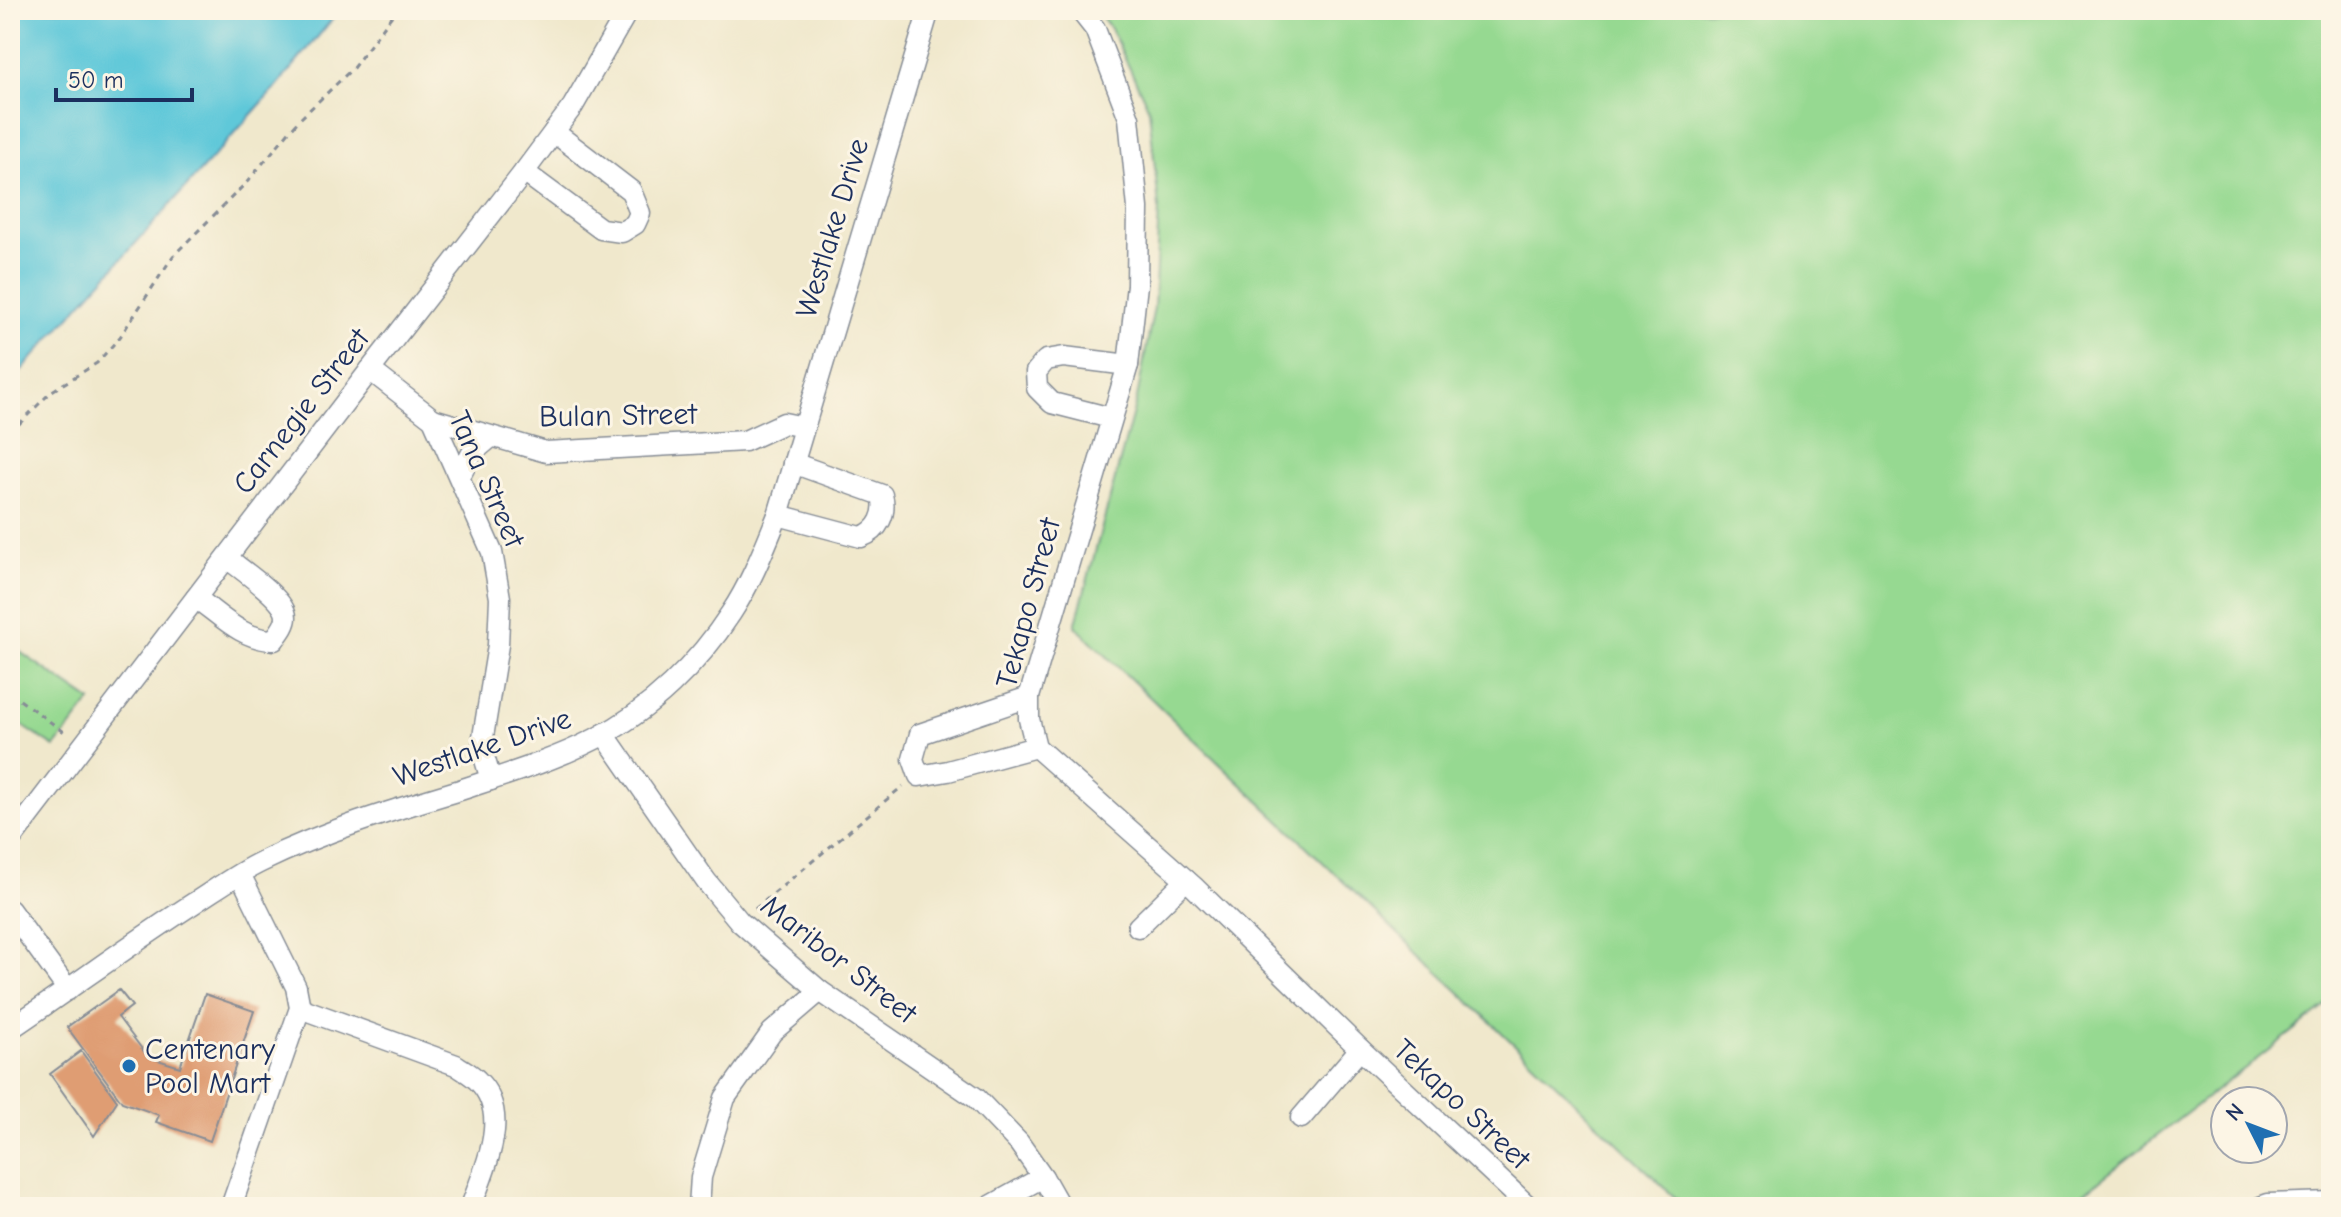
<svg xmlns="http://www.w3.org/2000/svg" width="2341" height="1217" font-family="'Comic Neue',sans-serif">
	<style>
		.green { fill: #96d991; stroke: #588478; stroke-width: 2 }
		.water { fill: #5ec8d9; stroke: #3c7c9c; stroke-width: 2 }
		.building { fill: #df9d73 }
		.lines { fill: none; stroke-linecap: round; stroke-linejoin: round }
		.minor-casing { stroke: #868c95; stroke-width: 23 }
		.path { stroke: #868c95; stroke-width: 3; stroke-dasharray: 6 6; stroke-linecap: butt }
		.minor { stroke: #fff; stroke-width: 20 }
		.poi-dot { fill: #1f6fb2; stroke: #fcf5e5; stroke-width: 3 }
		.labels { text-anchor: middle; stroke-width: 6; stroke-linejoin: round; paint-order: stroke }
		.street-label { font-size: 30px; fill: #1b2f5e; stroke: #fcf5e5 }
		.poi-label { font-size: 30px; fill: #1b2f5e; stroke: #fcf5e5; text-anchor: start }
	</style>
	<rect width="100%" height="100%" fill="#fcf5e5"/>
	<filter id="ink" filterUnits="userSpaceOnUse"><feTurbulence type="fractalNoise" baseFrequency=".0125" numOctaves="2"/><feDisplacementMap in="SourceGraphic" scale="16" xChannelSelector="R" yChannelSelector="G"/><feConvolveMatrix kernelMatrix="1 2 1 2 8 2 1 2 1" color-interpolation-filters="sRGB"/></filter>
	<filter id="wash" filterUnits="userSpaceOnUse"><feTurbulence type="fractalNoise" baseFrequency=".006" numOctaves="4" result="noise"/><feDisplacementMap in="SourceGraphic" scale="32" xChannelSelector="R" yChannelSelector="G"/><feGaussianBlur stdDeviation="1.8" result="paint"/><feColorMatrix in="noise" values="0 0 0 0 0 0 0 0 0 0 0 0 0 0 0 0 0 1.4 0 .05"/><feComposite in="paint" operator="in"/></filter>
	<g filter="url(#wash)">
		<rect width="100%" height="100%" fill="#f0e8cc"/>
		<g class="green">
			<path d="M1103,10H2331V1002L2065,1207H1685L1075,626L1137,398L1154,307L1159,208L1149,109L1111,29L1101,16Z"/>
			<path d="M10,645L91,701L55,747L10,718Z"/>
		</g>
		<path class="water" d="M10,10H340L277,86L10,383Z"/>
		<g id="blocks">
			<g class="building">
				<path d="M119,990L132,1006L118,1017L148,1057L180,1067L205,994L254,1011L210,1141L156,1122L159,1115L122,1102L67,1027Z"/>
				<path d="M81,1051L117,1101L94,1136L50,1074Z"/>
			</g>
		</g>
	</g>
	<g filter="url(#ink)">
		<use href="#blocks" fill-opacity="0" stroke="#868c95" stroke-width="2"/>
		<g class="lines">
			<g class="minor-casing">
				<g id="minor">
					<path d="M1080,10L1095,29L1129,118L1138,208L1137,285L1128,365L1029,697V719L1036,747L1193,886L1360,1049L1529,1207"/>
					<path d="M524,172L601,229L622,232L635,224L640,213L631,191L554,132"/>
					<path d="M370,370L433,419L492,552L500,598L498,645L483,737V753L491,780"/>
					<path d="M1111,418L1052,403L1037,388L1036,372L1046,360L1064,357L1128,365"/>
					<path d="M433,419L546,452L745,441L784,423L804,427"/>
					<path d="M460,476L472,453L491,437"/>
					<path d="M778,515L861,537C879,531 887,513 882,495L793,463"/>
					<path d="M196,598C220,615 243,640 274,640C279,633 286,625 286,617C286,599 240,569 227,558"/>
					<path d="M1029,697L920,734L913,759L919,776L948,771L1036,747"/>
					<path d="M604,734L706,881L740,922L820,991L976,1098L1019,1143L1043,1177L1060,1207"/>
					<path d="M10,841L370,370L524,172L573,106L628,10"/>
					<path d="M10,910L68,990"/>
					<path d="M1138,927L1186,880"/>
					<path d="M300,1008L456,1065C463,1070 471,1074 477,1080C513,1114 484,1168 471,1207"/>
					<path d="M10,1029C71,988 132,943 194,903C216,889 238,873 261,862C324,831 393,810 460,790C505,775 552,761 595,739C650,711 698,664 731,613C751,583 764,549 778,515L929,10"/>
					<path d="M1301,1118L1360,1049"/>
					<path d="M231,1207L300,1008L296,987L240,874"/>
					<path d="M699,1207L701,1177L725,1098L772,1032L820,991"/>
					<path d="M989,1207L1043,1177"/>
					<path d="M2260,1207L2268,1204L2331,1202"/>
				</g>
			</g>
			<g class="path">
				<path d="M10,433L52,391L97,363L120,337L173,256L248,181L298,121L353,68L396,10"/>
				<path d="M10,693L67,734"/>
				<path d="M755,909L903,786"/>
			</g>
			<use href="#minor" class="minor"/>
		</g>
	</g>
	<circle class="poi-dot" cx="129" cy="1066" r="8"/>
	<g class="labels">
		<g class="street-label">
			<text transform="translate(832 228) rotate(-73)" y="10">Westlake Drive</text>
			<text transform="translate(301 411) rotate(-52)" y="10">Carnegie Street</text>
			<text transform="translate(618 415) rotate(-1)" y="10">Bulan Street</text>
			<text transform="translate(487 479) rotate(66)" y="10">Tana Street</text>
			<text transform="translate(1028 603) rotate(-75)" y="10">Tekapo Street</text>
			<text transform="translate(482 747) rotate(-19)" y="10">Westlake Drive</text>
			<text transform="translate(839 959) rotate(38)" y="10">Maribor Street</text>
			<text transform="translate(1462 1104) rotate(43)" y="10">Tekapo Street</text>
		</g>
		<g class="poi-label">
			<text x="145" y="1059">Centenary<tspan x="145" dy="34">Pool Mart</tspan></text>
		</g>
	</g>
	<rect width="2341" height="1217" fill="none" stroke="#fcf5e5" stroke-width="40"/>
	<g transform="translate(2249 1125) rotate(312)"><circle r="38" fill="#fcf5e5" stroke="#a2a6af" stroke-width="2"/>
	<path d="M0-6L14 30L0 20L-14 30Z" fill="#1f6fb2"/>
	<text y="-12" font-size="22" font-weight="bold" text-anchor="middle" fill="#1b2f5e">N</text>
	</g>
	<path d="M56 88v12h136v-12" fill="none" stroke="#1b2f5e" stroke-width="4"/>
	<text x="68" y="88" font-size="24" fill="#1b2f5e" stroke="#fcf5e5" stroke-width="6" paint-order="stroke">50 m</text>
</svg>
